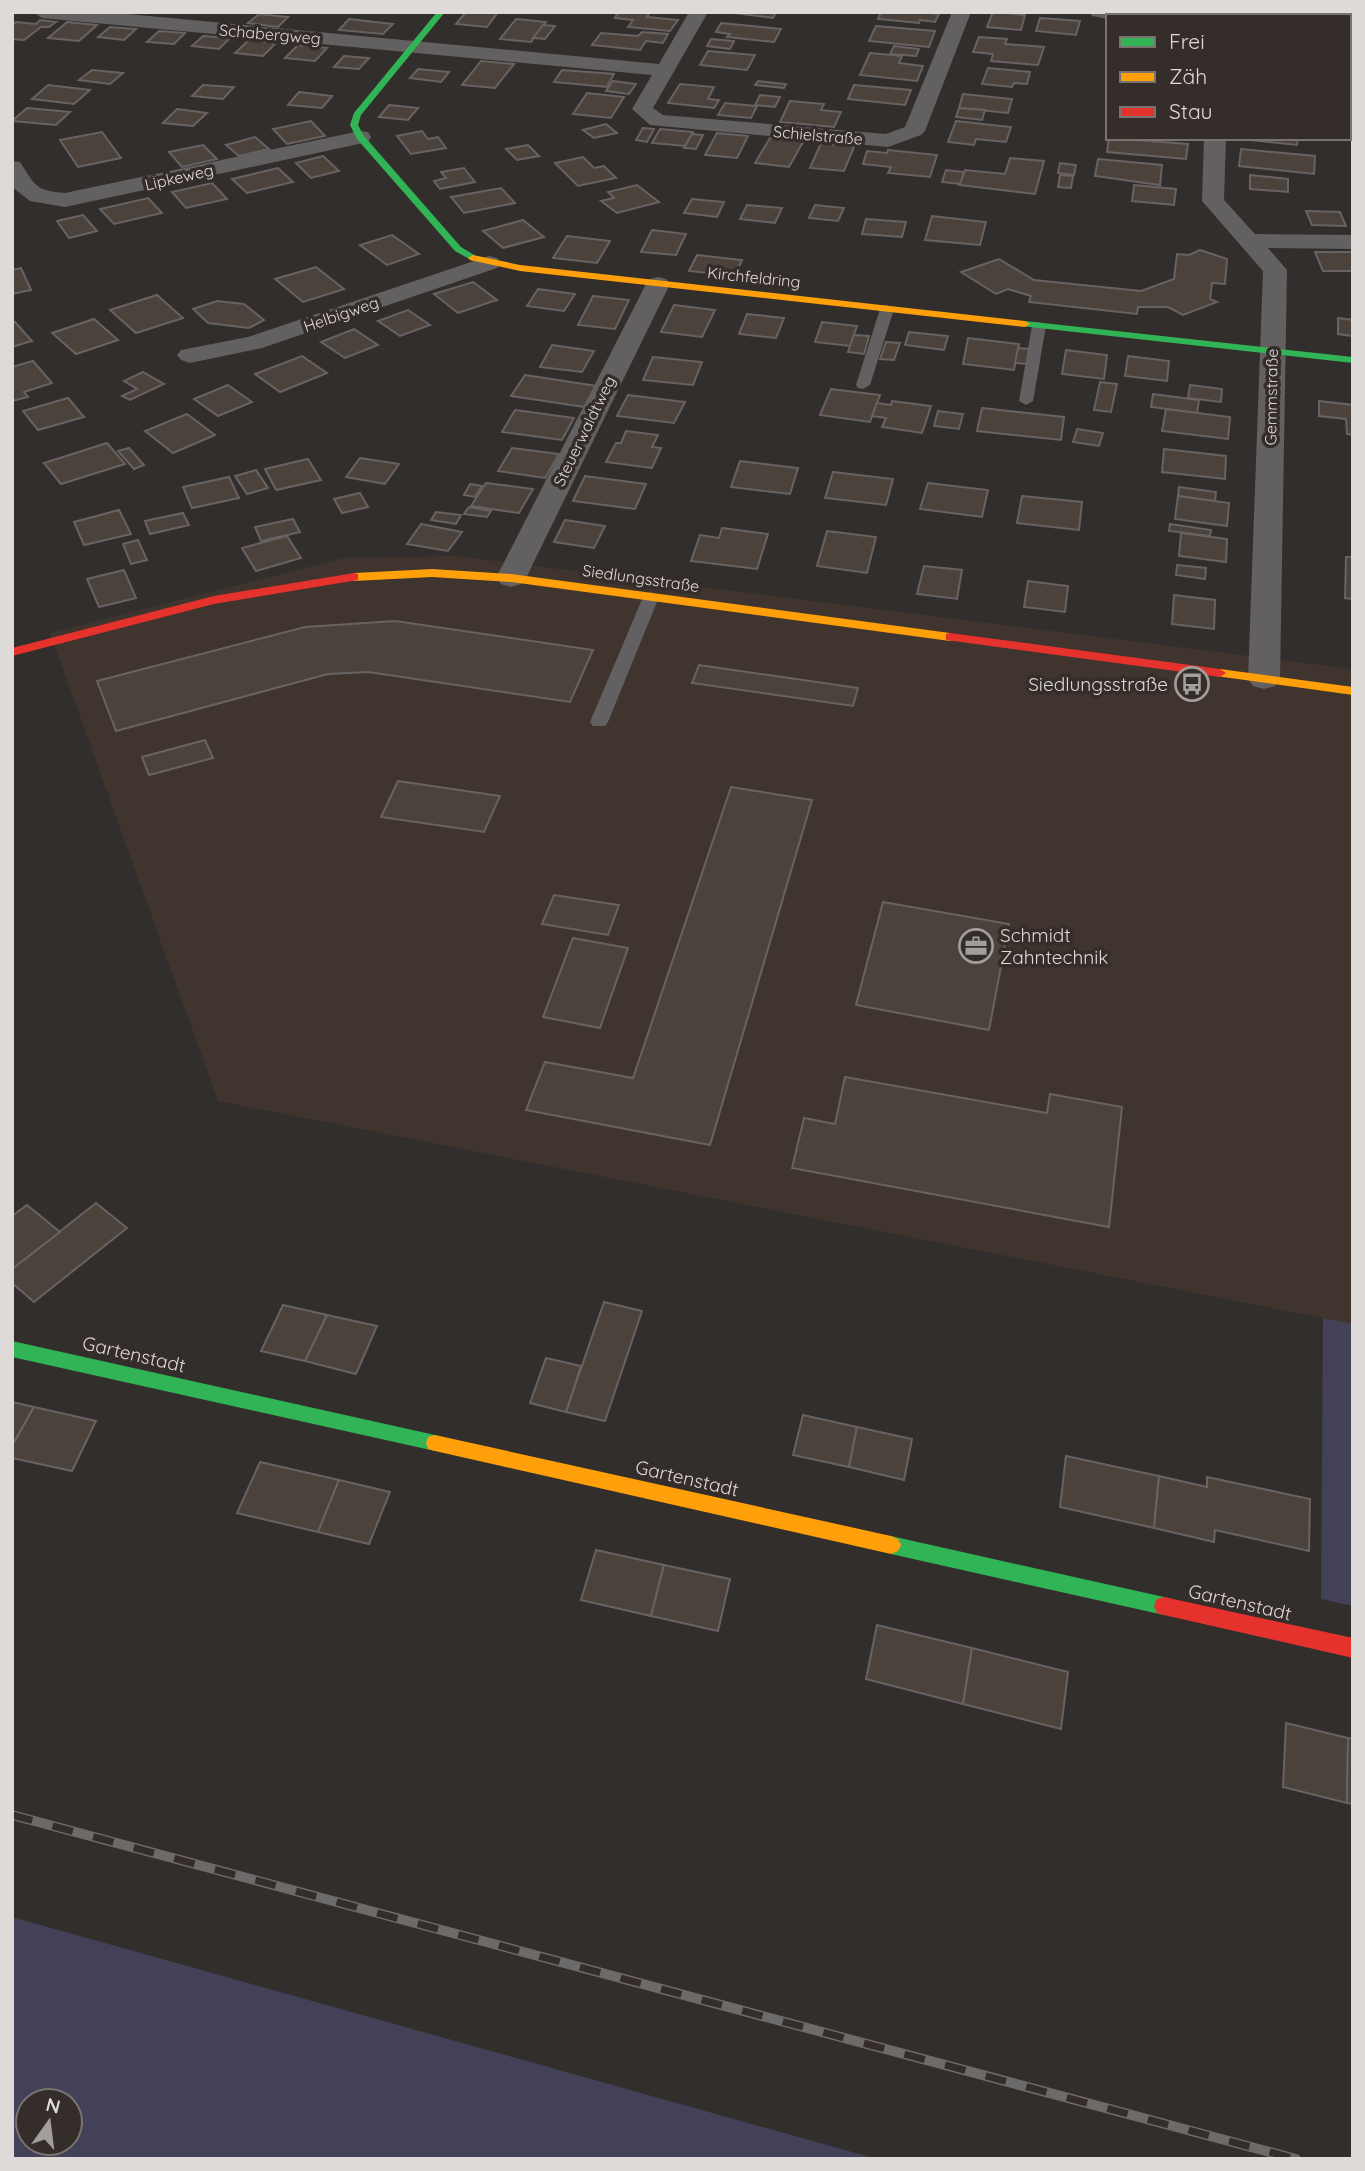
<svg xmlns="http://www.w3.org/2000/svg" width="1365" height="2171" font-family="Quicksand,sans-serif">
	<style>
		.built { fill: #3f342e }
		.green { fill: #424157; fill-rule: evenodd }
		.building { fill: #4c423c; stroke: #676362; stroke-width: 2 }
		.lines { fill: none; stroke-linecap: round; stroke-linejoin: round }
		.lane { fill: #626060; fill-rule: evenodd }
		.street { fill: #626060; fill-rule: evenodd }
		.fast { fill: #30b455; fill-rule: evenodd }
		.slow { fill: #ff9f0a; fill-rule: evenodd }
		.jam { fill: #e5322d; fill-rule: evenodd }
		.rail-casing { stroke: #6d6b6a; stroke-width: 10 }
		.rail { stroke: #342d2a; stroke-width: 7; stroke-dasharray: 21; stroke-linecap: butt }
		.labels { text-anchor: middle; stroke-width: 7; stroke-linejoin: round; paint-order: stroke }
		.far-street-label { font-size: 16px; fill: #dedad8; stroke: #342d2a }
		.poi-label { font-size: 19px; fill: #dedad8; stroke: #342d2a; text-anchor: end }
		.street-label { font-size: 19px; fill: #dedad8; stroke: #342d2a }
	</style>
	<rect width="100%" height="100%" fill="#322e2c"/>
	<path class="built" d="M456,556L1353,669V1324L218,1101L50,633L344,558Z"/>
	<g class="green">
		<path d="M1323,1318L1353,1324V1606L1321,1599Z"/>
		<path d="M12,1917L877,2159H12ZM28,2101H70V2143H28Z"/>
	</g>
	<g class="building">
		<path d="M466,12H498L487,27L456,24Z"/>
		<path d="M618,12H650L647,17L678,20L670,31L628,27L633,20L615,18Z"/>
		<path d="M727,12H776L773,18Z"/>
		<path d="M881,12H922L939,14L935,22L920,20L919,23L878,19Z"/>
		<path d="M993,12L1025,15L1021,30L987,27Z"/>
		<path d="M259,14L288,17L278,27L248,23Z"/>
		<path d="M1040,18L1080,21L1076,35L1036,31Z"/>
		<path d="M349,19L393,24L383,34L339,30Z"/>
		<path d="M516,19L546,22L531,42L500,39Z"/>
		<path d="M40,20L56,22L49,27H41L24,40L12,39V25L16,22L36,24Z"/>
		<path d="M67,22L97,25L79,41L48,38Z"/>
		<path d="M721,23L781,29L774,42L727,37L730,34L716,32Z"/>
		<path d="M543,25L555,26L545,39L533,38Z"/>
		<path d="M876,26L935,31L929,47L869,41Z"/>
		<path d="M110,27L136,29L124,40L98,37Z"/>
		<path d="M159,31L185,33L174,44L147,42Z"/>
		<path d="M642,32L668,34L663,43L646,41L640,50L592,45L601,33L638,36Z"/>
		<path d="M203,36L230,38L219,49L192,46Z"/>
		<path d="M979,37L1007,39L1005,44L1044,47L1038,65L991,61L993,54L973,52Z"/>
		<path d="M711,39L734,41L730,49L707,46Z"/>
		<path d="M249,40L276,43L263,56L235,53Z"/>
		<path d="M298,45L327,48L315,61L285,58Z"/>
		<path d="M894,46L919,49L916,56L890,54Z"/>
		<path d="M708,51L755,55L747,70L700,65Z"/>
		<path d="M870,53L902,56L899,63L923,66L917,81L860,75Z"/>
		<path d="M344,56L369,58L359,69L334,67Z"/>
		<path d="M481,61L514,64L495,88L462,85Z"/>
		<path d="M988,68L1030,72L1027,84L1014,83L1012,87L982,84Z"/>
		<path d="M418,69L449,72L441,82L410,78Z"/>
		<path d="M92,70L123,73L110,84L79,80Z"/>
		<path d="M562,70L614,74L607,87L554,82Z"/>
		<path d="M613,81L636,84L629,94L606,91Z"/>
		<path d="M758,81L786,84L784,88L755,85Z"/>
		<path d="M680,84L714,87L708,99L719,100L714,108L668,103Z"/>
		<path d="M48,85L90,90L74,104L32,99Z"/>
		<path d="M203,85L234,87L223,99L192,96Z"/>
		<path d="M854,85L911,90L905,105L848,99Z"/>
		<path d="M299,92L332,96L322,108L288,105Z"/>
		<path d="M587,93L624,97L611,118L573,114Z"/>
		<path d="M963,94L1012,99L1008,113L959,108Z"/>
		<path d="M760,95L780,97L775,107L755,105Z"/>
		<path d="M790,101L824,104L821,110L841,112L834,127L780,122Z"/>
		<path d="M725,103L757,106L751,118L718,115Z"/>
		<path d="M389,105L418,108L408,120L379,117Z"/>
		<path d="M27,108L70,112L56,125L12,121Z"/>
		<path d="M959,108L985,110L982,120L956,117Z"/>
		<path d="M177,109L207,113L193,126L163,123Z"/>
		<path d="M311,121L325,136L287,144L273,129Z"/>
		<path d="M956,121L1011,127L1006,142L976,139L974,145L948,142Z"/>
		<path d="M606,124L617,133L594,138L583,130Z"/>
		<path d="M643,128L654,129L647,142L636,140Z"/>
		<path d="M660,129L693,132L685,146L652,143Z"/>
		<path d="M422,131L428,139L438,137L446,148L411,154L397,136Z"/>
		<path d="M102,132L121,158L78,167L60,140Z"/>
		<path d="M717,133L748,136L737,158L705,155Z"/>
		<path d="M692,134L703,135L696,149L684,148Z"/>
		<path d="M255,137L269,149L239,156L226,145Z"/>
		<path d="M770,138L803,142L789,167L755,163Z"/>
		<path d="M1109,138L1188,144L1186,159L1107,152Z"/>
		<path d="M1241,138H1298L1297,145L1241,139Z"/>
		<path d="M821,143L854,147L844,171L810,168Z"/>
		<path d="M203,145L217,159L182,167L169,152Z"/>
		<path d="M528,145L539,156L517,160L506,149Z"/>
		<path d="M1241,149L1315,156L1314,174L1239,166Z"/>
		<path d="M888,150L937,155L930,177L888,173L891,167L863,164L867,151L887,153Z"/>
		<path d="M323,156L339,171L311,178L296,163Z"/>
		<path d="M583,157L594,168L604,166L616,178L578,186L555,163Z"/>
		<path d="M1010,158L1044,161L1035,194L959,185L965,170L1005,174Z"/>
		<path d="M1098,159L1162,165L1160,185L1095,176Z"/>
		<path d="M1060,163L1076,165L1074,175L1058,173Z"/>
		<path d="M278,168L293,182L247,193L232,179Z"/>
		<path d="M464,168L475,182L440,189L434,181L446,178L441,172Z"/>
		<path d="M946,170L964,172L960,184L942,182Z"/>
		<path d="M1060,175L1073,176L1071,188L1058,187Z"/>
		<path d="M1250,175L1288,179V192L1250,189Z"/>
		<path d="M212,183L227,199L186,208L172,192Z"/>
		<path d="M637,185L659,202L617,213L601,201L614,198L608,192Z"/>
		<path d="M1134,185L1176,189L1174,205L1132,201Z"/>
		<path d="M501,188L515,203L464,213L451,197Z"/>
		<path d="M148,198L162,213L114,224L100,209Z"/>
		<path d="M692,199L724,202L717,217L684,213Z"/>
		<path d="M747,205L782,208L775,223L740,219Z"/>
		<path d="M815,205L844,208L838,221L809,218Z"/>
		<path d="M1306,211L1340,212L1346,226L1312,225Z"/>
		<path d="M83,215L97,231L69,238L57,221Z"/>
		<path d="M932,216L986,222L980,245L925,240Z"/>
		<path d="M866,219L906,222L902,237L862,234Z"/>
		<path d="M523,220L544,237L503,248L483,231Z"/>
		<path d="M652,230L686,234L676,255L641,252Z"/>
		<path d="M392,235L419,254L387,265L360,245Z"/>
		<path d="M567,236L610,241L597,263L553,258Z"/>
		<path d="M1200,250L1227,259L1225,284L1212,283L1210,299L1217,302L1183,315L1168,307H1138L1137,314L1029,302L1031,296L1008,289L996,294L961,272L999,259L1034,280L1141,291L1174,279L1177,254L1189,255Z"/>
		<path d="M1315,252H1353V271H1323Z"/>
		<path d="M697,255L742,260L735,276L689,271Z"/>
		<path d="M316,267L344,289L303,302L275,279Z"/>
		<path d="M21,268L31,290L12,294V270Z"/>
		<path d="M473,282L497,300L458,313L434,294Z"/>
		<path d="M538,289L575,294L564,311L527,306Z"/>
		<path d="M157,295L183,318L136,333L110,310Z"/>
		<path d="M593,296L629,300L615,329L578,325Z"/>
		<path d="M217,301L244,304L264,320L249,328L208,323L193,309Z"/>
		<path d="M674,305L715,310L702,337L661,332Z"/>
		<path d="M408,310L430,325L400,336L378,321Z"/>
		<path d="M747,314L784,318L776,338L739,334Z"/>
		<path d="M1338,318L1353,320V336L1338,334Z"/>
		<path d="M94,319L118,340L76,354L52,333Z"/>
		<path d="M15,322L32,341L12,347V323Z"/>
		<path d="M822,322L857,326L850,346L815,342Z"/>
		<path d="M354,329L378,345L345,358L321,342Z"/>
		<path d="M909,332L948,336L944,350L905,345Z"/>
		<path d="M854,335L869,336L864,354L848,352Z"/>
		<path d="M968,338L1019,344L1014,370L963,364Z"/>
		<path d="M886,342L900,343L894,360L880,359Z"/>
		<path d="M552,345L594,351L582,372L540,367Z"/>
		<path d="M1018,348L1029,349L1027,364L1015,363Z"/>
		<path d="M1066,350L1107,355L1104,379L1062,374Z"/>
		<path d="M302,356L327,373L280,392L255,374Z"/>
		<path d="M1128,356L1169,361L1167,381L1125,376Z"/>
		<path d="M653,357L702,362L693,385L643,380Z"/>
		<path d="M33,361L52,383L24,392L28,397L12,401V367Z"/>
		<path d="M143,372L164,384L130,400L122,396L137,389L124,381Z"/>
		<path d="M525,375L597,386L584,407L511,396Z"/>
		<path d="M1100,382L1117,384L1111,412L1094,410Z"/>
		<path d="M228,385L252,402L218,416L194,399Z"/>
		<path d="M1190,385L1222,389L1221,402L1188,398Z"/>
		<path d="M831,389L880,395L870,422L820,415Z"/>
		<path d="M1153,394L1199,400L1197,413L1151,407Z"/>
		<path d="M628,395L685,402L674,423L617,416Z"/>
		<path d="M68,398L84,417L38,430L23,411Z"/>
		<path d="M892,401L931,406L922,433L882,427L886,418L872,416L877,403L891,405Z"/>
		<path d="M1319,401L1353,405V435L1347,434L1346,419L1319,416Z"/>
		<path d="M982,408L1064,417L1061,440L977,431Z"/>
		<path d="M1166,409L1230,417L1228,439L1162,431Z"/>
		<path d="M515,410L574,418L562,440L502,432Z"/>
		<path d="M938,411L963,414L959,429L934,426Z"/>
		<path d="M187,414L215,435L173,453L145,431Z"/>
		<path d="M1077,429L1103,433L1099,446L1073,442Z"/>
		<path d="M626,431L658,435L652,447L661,448L652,468L606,462L616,443H621Z"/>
		<path d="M107,443L125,464L61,484L44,463Z"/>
		<path d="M129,448L144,465L134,469L118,451Z"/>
		<path d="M512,448L559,454L545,478L498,471Z"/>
		<path d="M1164,449L1226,456L1225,479L1162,472Z"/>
		<path d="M360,458L399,464L385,484L346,477Z"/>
		<path d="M308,459L321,480L276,490L265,469Z"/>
		<path d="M740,461L798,468L790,494L731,487Z"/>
		<path d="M256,470L268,488L247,494L235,476Z"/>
		<path d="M833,472L893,479L886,505L825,498Z"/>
		<path d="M585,476L646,484L635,509L573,501Z"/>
		<path d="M229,477L239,498L192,508L183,487Z"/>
		<path d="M486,483L533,489L519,513L471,506Z"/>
		<path d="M928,483L988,490L982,517L920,509Z"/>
		<path d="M470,484L482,486L475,497L464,495Z"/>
		<path d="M1179,487L1216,492L1215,501L1178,496Z"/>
		<path d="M360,493L368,507L342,513L334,499Z"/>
		<path d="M1022,496L1082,502L1079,530L1017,523Z"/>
		<path d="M1178,496L1229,503L1227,526L1175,519Z"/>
		<path d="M469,507L491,511L487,517L464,514Z"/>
		<path d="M119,510L131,534L84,545L74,522Z"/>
		<path d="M436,512L461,515L456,524L431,520Z"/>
		<path d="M183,513L189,525L150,534L145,521Z"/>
		<path d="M293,519L300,532L261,541L255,527Z"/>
		<path d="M565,520L605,526L594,548L554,542Z"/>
		<path d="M421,524L462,532L448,551L407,544Z"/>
		<path d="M1170,524L1211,530L1210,536L1169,531Z"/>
		<path d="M722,528L768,534L757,569L691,561L700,535L719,538Z"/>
		<path d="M827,531L876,537L867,573L817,566Z"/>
		<path d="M1181,533L1227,539L1226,562L1179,556Z"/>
		<path d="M287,536L301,558L256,571L242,548Z"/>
		<path d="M138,540L147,560L131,564L123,544Z"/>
		<path d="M1346,557H1353V599L1345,598Z"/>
		<path d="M1177,565L1206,568L1205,579L1176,575Z"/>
		<path d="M924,566L962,570L957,599L917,594Z"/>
		<path d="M124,570L136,598L99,607L87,579Z"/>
		<path d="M1028,581L1068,586L1065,612L1024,607Z"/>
		<path d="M1174,595L1215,600L1214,629L1172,624Z"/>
		<path d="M395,621L593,650L570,702L368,672L328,674L116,731L97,681L305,627Z"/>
		<path d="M699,665L858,688L853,706L692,683Z"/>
		<path d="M205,740L213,758L149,775L142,757Z"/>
		<path d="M398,781L500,796L484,832L381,817Z"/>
		<path d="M731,787L812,800L710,1145L526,1110L545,1062L633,1078Z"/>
		<path d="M554,895L619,905L608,935L542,924Z"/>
		<path d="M883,902L1009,924L989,1030L856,1005Z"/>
		<path d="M573,938L628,948L600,1028L543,1017Z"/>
		<path d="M845,1077L1047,1113L1050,1094L1122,1107L1109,1227L792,1168L804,1118L835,1124Z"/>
		<path d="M96,1203L127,1228L34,1302L12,1283V1269Z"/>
		<path d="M27,1205L60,1232L12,1269V1216Z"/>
		<path d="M604,1302L642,1311L605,1421L566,1412Z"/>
		<path d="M283,1305L327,1315L305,1361L261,1351Z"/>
		<path d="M327,1315L377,1326L356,1374L305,1361Z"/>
		<path d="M546,1358L581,1366L566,1412L530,1403Z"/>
		<path d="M12,1402L34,1407L12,1446Z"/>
		<path d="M34,1407L96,1421L72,1471L12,1458V1446Z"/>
		<path d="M803,1415L857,1427L849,1467L793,1455Z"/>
		<path d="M857,1427L912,1439L904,1480L849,1467Z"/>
		<path d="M1066,1456L1159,1476L1154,1528L1060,1507Z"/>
		<path d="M260,1462L339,1480L318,1532L237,1513Z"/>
		<path d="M1159,1476L1207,1487V1477L1310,1499L1309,1551L1215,1530L1214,1542L1154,1528Z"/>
		<path d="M339,1480L390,1492L369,1544L318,1532Z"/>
		<path d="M596,1550L664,1565L651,1616L581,1600Z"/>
		<path d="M664,1565L730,1579L718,1631L651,1616Z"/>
		<path d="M877,1625L972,1648L963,1704L866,1679Z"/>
		<path d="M972,1648L1068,1672L1061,1729L963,1704Z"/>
		<path d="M1286,1723L1348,1738L1347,1803L1283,1787Z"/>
		<path d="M1348,1738L1353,1739V1804L1347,1803Z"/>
	</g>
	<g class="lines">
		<g class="lane">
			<path d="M887,305L894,309L870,385L863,389L858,388L856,385L880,309Z"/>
			<path d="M1039,322L1046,326L1033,401L1026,405L1019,401L1032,326Z"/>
			<path d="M651,592L659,597L608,722L605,726H593L590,722L643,597Z"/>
		</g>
		<g class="street">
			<path d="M33,12H106L659,64L689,12H708L653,108L663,115L886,134L905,127L952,12H971L925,131L921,135L888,147L650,125L632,109L652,75L42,18Z"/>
			<path d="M1090,12H1146L1148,16H1108V19L1092,16Z"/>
			<rect x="1217" y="12" width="19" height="4"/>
			<path d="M360,131L368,132L371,137L368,142L65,207L30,201L12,187V161L20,162C35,185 35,191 65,193Z"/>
			<path d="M1204,138H1226L1224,200L1255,234L1353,235V249L1268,248L1287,270L1280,679L1275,686L1264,689L1253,686L1248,679L1263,271L1202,201Z"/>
			<path d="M489,256L497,258L501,263L497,268L262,348L190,363L181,360L177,355L181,350L248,337Z"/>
			<path d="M658,277L666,279L670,284L526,578L521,584L511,587L501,584L496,578L646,284L650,279Z"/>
		</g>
		<g class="fast">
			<path d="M437,12H445L361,115L358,125L364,136L461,247L476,256L478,258L473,261L455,251L357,139L350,125L354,113Z"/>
			<path d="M1025,321L1353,357V363L1021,326L1020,324Z"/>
			<path d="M12,1341L435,1435L442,1437L444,1443L442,1449L435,1451L12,1357Z"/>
			<path d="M891,1536L1164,1597L1171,1599L1174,1606L1171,1613L1164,1615L891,1554L884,1551L881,1545L884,1539Z"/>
		</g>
		<g class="slow">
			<path d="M473,255L520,265L1025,321L1030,324L1025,327L520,271L470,260L468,258Z"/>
			<path d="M432,569L511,574L950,633L956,637L950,641L511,582L432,577L354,581L348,577L354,573Z"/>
			<path d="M1220,669L1353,687V695L1216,676V670Z"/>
			<path d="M435,1435L891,1536L898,1539L901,1545L898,1551L891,1554L435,1451L428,1449L426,1443L428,1437Z"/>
		</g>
		<g class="jam">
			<path d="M354,573L358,574V580L214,604L12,656V648L214,596Z"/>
			<path d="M950,633L1220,669L1226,673L1220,677L946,640V634Z"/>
			<path d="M1164,1597L1353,1638V1658L1164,1615L1157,1613L1154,1606L1157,1599Z"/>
		</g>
		<g class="rail-casing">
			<path id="rail" d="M12,1815L1296,2159"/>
		</g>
		<use href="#rail" class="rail"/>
	</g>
	<defs>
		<g id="bus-ring" transform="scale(1.75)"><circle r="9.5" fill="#342d2a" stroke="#a29e9c" stroke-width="1.5"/><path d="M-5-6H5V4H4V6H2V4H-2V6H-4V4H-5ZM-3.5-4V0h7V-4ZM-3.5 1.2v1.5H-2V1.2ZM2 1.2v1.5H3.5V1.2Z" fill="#a29e9c"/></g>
		<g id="office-ring" transform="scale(1.75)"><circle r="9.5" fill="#342d2a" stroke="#a29e9c" stroke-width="1.5"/><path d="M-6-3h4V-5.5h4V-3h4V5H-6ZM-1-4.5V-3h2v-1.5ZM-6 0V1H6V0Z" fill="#a29e9c"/></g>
	</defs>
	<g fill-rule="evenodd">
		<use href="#bus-ring" x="1192" y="684"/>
		<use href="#office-ring" x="976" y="946"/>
	</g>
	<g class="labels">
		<g class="far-street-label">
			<text transform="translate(270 34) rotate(5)" y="6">Schabergweg</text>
			<text transform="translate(818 135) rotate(5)" y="6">Schielstraße</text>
			<text transform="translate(179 177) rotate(-13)" y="6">Lipkeweg</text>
			<text transform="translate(754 277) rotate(6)" y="6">Kirchfeldring</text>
			<text transform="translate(341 314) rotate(-19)" y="6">Helbigweg</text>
			<text transform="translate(1271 397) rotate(-89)" y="6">Gemmstraße</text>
			<text transform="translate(584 431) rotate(-64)" y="6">Steuerwaldtweg</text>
			<text transform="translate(641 578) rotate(8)" y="6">Siedlungsstraße</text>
		</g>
		<g class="poi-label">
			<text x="1168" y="691">Siedlungsstraße</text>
			<text x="1000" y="942" text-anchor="start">Schmidt<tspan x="1000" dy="22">Zahntechnik</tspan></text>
		</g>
		<g class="street-label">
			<text transform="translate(134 1354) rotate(13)" y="7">Gartenstadt</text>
			<text transform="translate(687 1478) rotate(13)" y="7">Gartenstadt</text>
			<text transform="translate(1240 1602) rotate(13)" y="7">Gartenstadt</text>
		</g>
	</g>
	<rect width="1365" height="2171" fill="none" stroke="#dedad8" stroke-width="28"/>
	<rect x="1106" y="14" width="245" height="126" fill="#342d2a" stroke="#787270" stroke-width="2"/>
	<rect x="1120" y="37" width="35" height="10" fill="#30b455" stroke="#787270" stroke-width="2"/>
	<text x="1169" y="49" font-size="21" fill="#dedad8">Frei</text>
	<rect x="1120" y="72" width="35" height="10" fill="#ff9f0a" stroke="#787270" stroke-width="2"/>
	<text x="1169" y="84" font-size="21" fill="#dedad8">Zäh</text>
	<rect x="1120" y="107" width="35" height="10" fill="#e5322d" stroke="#787270" stroke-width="2"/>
	<text x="1169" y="119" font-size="21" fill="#dedad8">Stau</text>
	<g transform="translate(49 2122) rotate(14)"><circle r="33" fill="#342d2a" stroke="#787270" stroke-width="2"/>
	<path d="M0-5L12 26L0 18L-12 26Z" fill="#a29e9c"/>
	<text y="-10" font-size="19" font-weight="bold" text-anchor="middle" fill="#dedad8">N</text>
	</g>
</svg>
